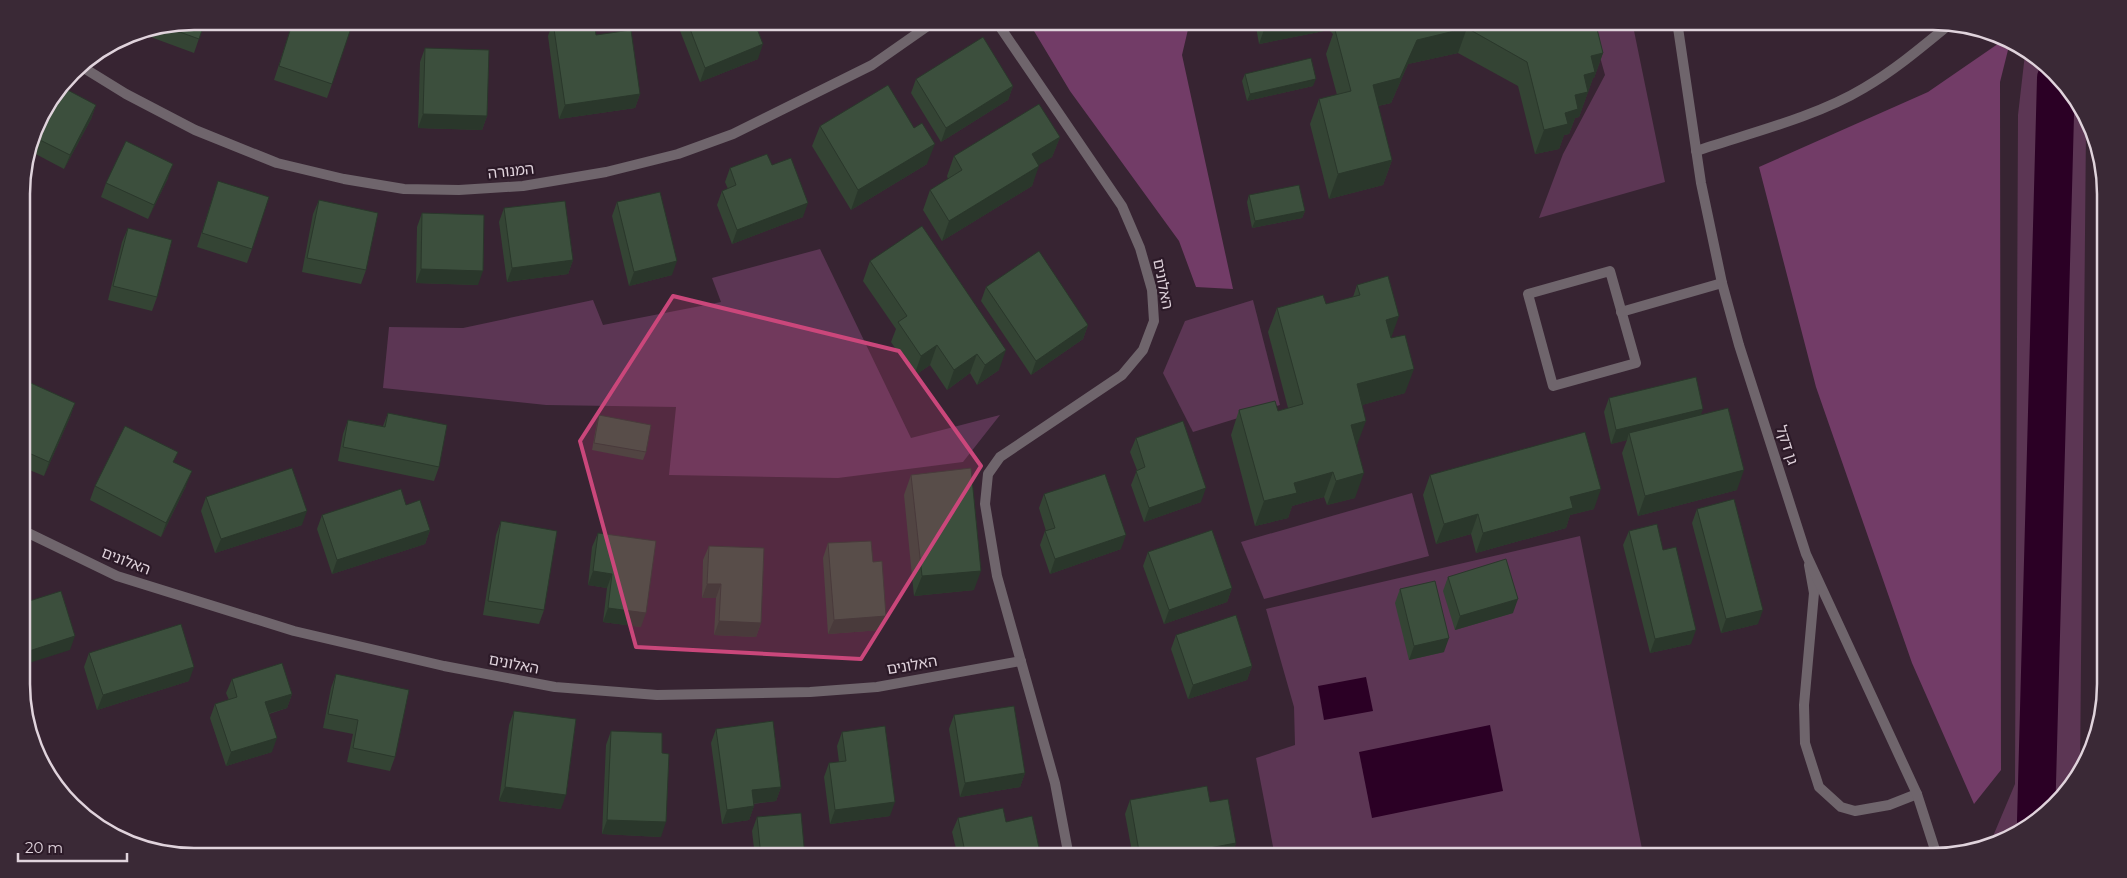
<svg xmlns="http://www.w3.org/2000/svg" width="2127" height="878" font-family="Montserrat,'Noto Sans Hebrew',sans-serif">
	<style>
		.green { fill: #5c3654 }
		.forest { fill: #723c67 }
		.water { fill: #2b0025 }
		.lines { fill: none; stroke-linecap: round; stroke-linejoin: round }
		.canal { stroke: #2b0025; stroke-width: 38 }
		.service { stroke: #6f656c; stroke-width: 10 }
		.minor { stroke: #6f656c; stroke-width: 10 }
		.wall { fill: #344434 }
		.shaded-wall { fill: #2a372b }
		.building { fill: #3c4f3d; stroke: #2a372b }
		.marked { fill: #ca477b; fill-opacity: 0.2; stroke: #ca477b; stroke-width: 4; stroke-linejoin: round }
		.labels { text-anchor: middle; stroke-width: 4.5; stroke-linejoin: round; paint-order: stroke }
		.street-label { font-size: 15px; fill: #e0d3dc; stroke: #2c1a28 }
		.rim { fill: none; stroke: #e0d3dc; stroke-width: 2.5 }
	</style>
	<rect width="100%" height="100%" fill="#372432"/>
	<g class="green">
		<path d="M1565,21H1632L1665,182L1539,218L1563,154L1605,75L1593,32L1567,38Z"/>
		<path d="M2025,54L2070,88L2086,127L2080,772L2070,790L2029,828L1991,841L2015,784L2018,115Z"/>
		<path d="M820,249L911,438L1000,415L963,462L838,478L669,475L676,407L546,405L383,388L389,327L463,328L593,300L603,325L721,302L712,278Z"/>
		<path d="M1253,300L1280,405L1193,432L1163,373L1185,321Z"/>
		<path d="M1412,493L1429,556L1264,599L1241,542Z"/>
		<path d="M1580,536L1643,854L1626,856L1275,857L1256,758L1295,745L1294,707L1266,609Z"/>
	</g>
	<g class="forest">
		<path d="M1028,21H1190L1182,55L1233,289L1196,287L1179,241L1070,91Z"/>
		<path d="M2005,39L2010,42L2000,82L2001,770L1974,804L1912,663L1816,387L1759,167L1928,92Z"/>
	</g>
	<g class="water">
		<path d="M1366,677L1373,711L1324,720L1318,686Z"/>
		<path d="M1490,725L1503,791L1372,818L1359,752Z"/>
	</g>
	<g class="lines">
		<path class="canal" d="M2036,821L2056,78"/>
		<g class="service">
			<path d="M1696,151C1750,133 1816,117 1864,88C1895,70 1922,47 1950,24"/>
			<path d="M1610,271L1636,363L1553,386L1528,294Z"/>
			<path d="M1621,312L1722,283"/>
			<path d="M1809,565L1814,593L1804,705L1805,743L1819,787L1841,807L1855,811L1889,805L1917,794"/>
		</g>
		<g class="minor">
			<path d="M996,21L1122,206L1140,248L1152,290L1154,321L1143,350L1122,375L1000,457L988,474L985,504L997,576L1055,783L1069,857"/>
			<path d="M1677,21L1701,183L1722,283L1739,345L1806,554L1917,794L1937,856"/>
			<path d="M79,65L126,94L195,130L277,163L344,179L404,189L459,190L523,186L606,172L678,154L733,134L872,65L935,21"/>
			<path d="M22,530L117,576L294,631L444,666L555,687L657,695L810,692L877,687L1021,661"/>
		</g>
	</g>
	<g class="wall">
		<path d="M194,21H205L194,53L137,32Z"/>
		<path d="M293,21H332L331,24L332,84L327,98L274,80Z"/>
		<path d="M678,21H754L758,59L700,82L677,23Z"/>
		<path d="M1255,21H1569L1570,25L1603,53L1594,78H1593L1579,117L1575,118L1569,134L1564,135L1559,149L1535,154L1518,86L1458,53L1408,64L1391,103L1378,106L1392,160L1383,185L1329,199L1310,124L1319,99L1337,95L1326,54L1333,34L1329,30L1259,44Z"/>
		<path d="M553,22L596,35L640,94L635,108L559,119L548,36Z"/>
		<path d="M425,48L487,116L482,130L418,128L420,62Z"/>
		<path d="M1245,74L1313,86L1247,101L1242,81Z"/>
		<path d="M916,79L1013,86L1008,100L941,142L911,93Z"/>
		<path d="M96,105L91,119L64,169L30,151L39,117Z"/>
		<path d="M820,126L927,164L851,210L812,146Z"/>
		<path d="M1060,137L1052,157L1038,165L1032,186L942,241L923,210L930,190L948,179L947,176L954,156Z"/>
		<path d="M772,165L803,217L732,244L717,205L722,191L728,189L725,182L730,168Z"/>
		<path d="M168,178L148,219L101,197L106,183Z"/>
		<path d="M218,181L252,249L247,263L197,247Z"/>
		<path d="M1249,195L1305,211L1302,218L1252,228L1247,202Z"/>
		<path d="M319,200L366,270L361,284L302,272L313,214Z"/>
		<path d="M617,202L672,275L629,286L612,216Z"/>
		<path d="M504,208L573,260L568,274L507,282L499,222Z"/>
		<path d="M422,213L478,285L416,283L417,227Z"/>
		<path d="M128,228L157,297L152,311L108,300L122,242Z"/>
		<path d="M870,261L999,370L977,385L970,373L947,390L930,365L914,376L891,342L896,329L863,281Z"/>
		<path d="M1357,285L1391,338L1405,393L1362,405L1357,445V446L1355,498L1327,505L1324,497L1292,506L1288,518L1255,526L1231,435L1239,410L1278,411L1288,408L1268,332L1277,308L1326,304L1353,297Z"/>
		<path d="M986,287L1088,325L1083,339L1031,375L981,301Z"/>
		<path d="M22,379L75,403L70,417L44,476L22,467Z"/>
		<path d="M1609,398L1701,415L1737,490L1638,516L1622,453L1627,440L1611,444L1604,412Z"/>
		<path d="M388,413L439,467L434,481L338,461L343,434L348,420L383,426Z"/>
		<path d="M599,415L646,452L643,460L592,450L597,422Z"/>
		<path d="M1136,438L1201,502L1144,522L1131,485L1137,470L1130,452Z"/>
		<path d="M174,463L186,486L161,537L90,500L95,486Z"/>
		<path d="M911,475L974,590L914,596L904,495Z"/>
		<path d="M1430,475L1594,509L1570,515L1566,528L1476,553L1471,534L1436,544L1423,495Z"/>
		<path d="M1044,494L1121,549L1050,574L1040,545L1045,531H1046L1039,508Z"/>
		<path d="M206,497L302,525L215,553L201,511Z"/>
		<path d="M406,505L430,530L425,544L332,574L317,529L322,515Z"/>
		<path d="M1697,509L1758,624L1721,633L1692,523Z"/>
		<path d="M501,521L544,610L539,624L483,615L496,535Z"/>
		<path d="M1629,531L1663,550L1691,644L1650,653L1623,545Z"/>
		<path d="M598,533L641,627L603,622L607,588L588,585L592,547Z"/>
		<path d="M828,543L873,562L881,630L828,634L823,558Z"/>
		<path d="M709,546L761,623L756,637L714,635L716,598H702L703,560Z"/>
		<path d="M1148,552L1232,588L1227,602L1164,624L1143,566Z"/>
		<path d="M1448,577L1513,613L1455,630L1443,591Z"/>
		<path d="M1400,589L1444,652L1409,660L1395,603Z"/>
		<path d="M1176,635L1252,666L1247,680L1188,699L1171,649Z"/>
		<path d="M89,653L189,681L97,710L84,667Z"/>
		<path d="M336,674L395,757L390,771L347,762L353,734L323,728L331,688Z"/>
		<path d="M232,679L292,694L287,708L269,714L272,752L226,766L210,718L215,704L229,700L226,693Z"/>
		<path d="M514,711L561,809L499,801L509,725Z"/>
		<path d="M954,715L1025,773L1020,787L960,797L949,729Z"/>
		<path d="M716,729L781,787L776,801L753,804L754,806L749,820L722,824L711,743Z"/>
		<path d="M611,731L662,753L661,837L602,834L606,745Z"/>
		<path d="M842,732L890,816L830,824L824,777L829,763L839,762L837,746Z"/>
		<path d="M1130,800L1210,802L1236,843L1231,857H1133L1125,814Z"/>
		<path d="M757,817L805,857H755L752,831Z"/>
		<path d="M958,818L1006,822L1041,857H958L952,832Z"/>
	</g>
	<g class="shaded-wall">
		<path d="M1267,21H1332L1329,30L1259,44Z"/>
		<path d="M1467,28L1458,53L1408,64L1391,103L1364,109L1373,85L1417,40Z"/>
		<path d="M763,44L758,59L700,82L705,68Z"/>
		<path d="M1603,53L1594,78H1593L1579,117L1575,118L1569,134L1564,135L1559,149L1535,154L1544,130L1565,113L1575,95L1591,56Z"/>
		<path d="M1316,79L1313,86L1247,101L1250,94Z"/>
		<path d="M1013,86L1008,100L941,142L946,128Z"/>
		<path d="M640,94L635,108L559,119L565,105Z"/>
		<path d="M96,105L91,119L64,169L70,155Z"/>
		<path d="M423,114L487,116L482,130L418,128Z"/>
		<path d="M1060,137L1052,157L1024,174L1032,154Z"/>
		<path d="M935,144L927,164L851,210L858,190Z"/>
		<path d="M1392,160L1383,185L1329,199L1338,174Z"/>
		<path d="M173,164L168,178L148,219L154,205Z"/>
		<path d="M1039,166L1032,186L942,241L949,221Z"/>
		<path d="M808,203L803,217L732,244L737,230Z"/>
		<path d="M1305,211L1302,218L1252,228L1255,221Z"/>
		<path d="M573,260L568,274L507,282L512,268Z"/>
		<path d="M677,261L672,275L629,286L634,272Z"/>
		<path d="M421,269L483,271L478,285L416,283Z"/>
		<path d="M1399,316L1390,341L1386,320Z"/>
		<path d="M1088,325L1083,339L1031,375L1036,361Z"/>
		<path d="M937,345L930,365L914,376L921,356Z"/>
		<path d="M1006,350L999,370L977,385L985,365Z"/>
		<path d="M977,354L970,373L947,390L954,370Z"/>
		<path d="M1414,369L1405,393L1348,409L1357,384Z"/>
		<path d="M75,403L70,417L44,476L49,462Z"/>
		<path d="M1703,409L1698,423L1629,433L1627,440L1611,444L1616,430Z"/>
		<path d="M1366,421L1357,445L1342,449L1351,425Z"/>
		<path d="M1744,470L1737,490L1638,516L1645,496Z"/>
		<path d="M192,471L186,486L161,537L166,523Z"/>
		<path d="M1333,472L1324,497L1292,506L1288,518L1255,526L1264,501L1294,483Z"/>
		<path d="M1364,473L1355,498L1327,505L1336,481Z"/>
		<path d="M1206,488L1201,502L1144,522L1149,508Z"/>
		<path d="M1601,489L1594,509L1570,515L1566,528L1476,553L1483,533L1570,497Z"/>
		<path d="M307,511L302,525L215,553L221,539Z"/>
		<path d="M1478,514L1471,534L1436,544L1444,524Z"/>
		<path d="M430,530L425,544L332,574L337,560Z"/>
		<path d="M1126,535L1121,549L1050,574L1055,559Z"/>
		<path d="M593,571L612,574L607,588L588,585Z"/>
		<path d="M981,571L974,590L914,596L922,576Z"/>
		<path d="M707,584H721L716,598H702Z"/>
		<path d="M1232,588L1227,602L1164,624L1169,610Z"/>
		<path d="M1518,599L1513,613L1455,630L1460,616Z"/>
		<path d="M608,608L646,613L641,627L603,622Z"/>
		<path d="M1763,610L1758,624L1721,633L1726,619Z"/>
		<path d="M886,616L881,630L828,634L834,620Z"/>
		<path d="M719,621L761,623L756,637L714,635Z"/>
		<path d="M1696,630L1691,644L1650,653L1655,639Z"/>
		<path d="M75,636L70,650L23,665V653Z"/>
		<path d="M1449,638L1444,652L1409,660L1414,646Z"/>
		<path d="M1252,666L1247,680L1188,699L1193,685Z"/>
		<path d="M194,667L189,681L97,710L103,695Z"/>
		<path d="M292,694L287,708L260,716L265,702Z"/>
		<path d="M277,738L272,752L226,766L231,752Z"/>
		<path d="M1025,773L1020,787L960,797L965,783Z"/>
		<path d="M505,787L566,795L561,809L499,801Z"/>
		<path d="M781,787L776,801L747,804L752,790Z"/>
		<path d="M895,802L890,816L830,824L835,810Z"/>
		<path d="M754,806L749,820L722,824L727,810Z"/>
		<path d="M607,820L666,822L661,837L602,834Z"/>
		<path d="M1236,843L1231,857H1161Z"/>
	</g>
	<g class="building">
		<path d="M194,21H205L199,39L166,27Z"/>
		<path d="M293,21H332L331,24L350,31L332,84L279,66Z"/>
		<path d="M555,21H594L596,35L631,30L640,94L565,105L553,22Z"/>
		<path d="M687,21H754L763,44L705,68Z"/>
		<path d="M1355,21H1569L1570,25L1585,21H1595L1603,53L1591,56L1595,72L1584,75L1588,92L1575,95L1578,109L1565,113L1568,124L1544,130L1527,62L1467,28L1417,40L1400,78L1373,85L1392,160L1338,174L1319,99L1351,91L1335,30L1358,24Z"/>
		<path d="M983,37L1013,86L946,128L916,79Z"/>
		<path d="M425,48L489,50L487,116L423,114Z"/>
		<path d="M1311,58L1316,79L1250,94L1245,74Z"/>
		<path d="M888,85L914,128L922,123L935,144L858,190L820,126Z"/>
		<path d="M62,87L96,105L70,155L34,137L39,117Z"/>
		<path d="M1039,104L1060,137L1032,154L1039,166L949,221L930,190L962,170L954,156Z"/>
		<path d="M126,141L173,164L154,205L106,183Z"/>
		<path d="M767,154L772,165L791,158L808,203L737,230L722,191L736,185L730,168Z"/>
		<path d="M218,181L269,197L252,249L202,233Z"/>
		<path d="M1299,185L1305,211L1255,221L1249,195Z"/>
		<path d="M660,192L677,261L634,272L617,202Z"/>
		<path d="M319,200L378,213L366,270L307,258Z"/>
		<path d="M565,201L573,260L512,268L504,208Z"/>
		<path d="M422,213L484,215L483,271L421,269Z"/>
		<path d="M922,226L1006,350L985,365L977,354L954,370L937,345L921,356L898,322L907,316L870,261Z"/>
		<path d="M128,228L172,240L157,297L113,286Z"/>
		<path d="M1039,251L1088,325L1036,361L986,287Z"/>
		<path d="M1388,276L1399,316L1386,320L1391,338L1405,335L1414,369L1357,384L1366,421L1351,425L1364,473L1336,481L1333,472L1294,483L1297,493L1264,501L1239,410L1275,401L1278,411L1303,404L1277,308L1323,295L1326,304L1360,295L1357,285Z"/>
		<path d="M1696,377L1703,409L1616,430L1609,398Z"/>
		<path d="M22,379L75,403L49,462L22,450Z"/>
		<path d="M1728,408L1744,470L1645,496L1629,433Z"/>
		<path d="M388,413L447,425L439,467L343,447L348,420L385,427Z"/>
		<path d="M599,415L651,425L646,452L594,443Z"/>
		<path d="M1183,421L1206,488L1149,508L1136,471L1145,467L1136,438Z"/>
		<path d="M125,426L178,452L173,462L192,471L166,523L95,486Z"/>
		<path d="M1585,432L1601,489L1570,497L1573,508L1483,533L1478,514L1444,524L1430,475Z"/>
		<path d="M292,468L307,511L221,539L206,497Z"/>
		<path d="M971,468L981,571L922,576L911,475Z"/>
		<path d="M1105,474L1126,535L1055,559L1045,531L1055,528L1044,494Z"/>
		<path d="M401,489L406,505L420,500L430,530L337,560L322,515Z"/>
		<path d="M1734,499L1763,610L1726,619L1697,509Z"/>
		<path d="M501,521L557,531L544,610L488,601Z"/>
		<path d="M1657,524L1663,550L1676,547L1696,630L1655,639L1629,531Z"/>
		<path d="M1212,530L1232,588L1169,610L1148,552Z"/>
		<path d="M598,533L656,541L646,613L608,608L612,574L593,571Z"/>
		<path d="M871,541L873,562L882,561L886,616L834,620L828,543Z"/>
		<path d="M709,546L764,548L761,623L719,621L721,584H707Z"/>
		<path d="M1506,559L1518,599L1460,616L1448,577Z"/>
		<path d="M1435,581L1449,638L1414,646L1400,589Z"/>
		<path d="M61,591L75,636L23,653V603Z"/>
		<path d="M1236,615L1252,666L1193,685L1176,635Z"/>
		<path d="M181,624L194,667L103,695L89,653Z"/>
		<path d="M282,663L292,694L265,702L277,738L231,752L215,704L237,697L232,679Z"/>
		<path d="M336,674L409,690L395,757L353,748L358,720L328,714Z"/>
		<path d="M1014,706L1025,773L965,783L954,715Z"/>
		<path d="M514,711L576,719L566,795L505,787Z"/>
		<path d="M773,721L781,787L752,790L754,806L727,810L716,729Z"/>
		<path d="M885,726L895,802L835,810L829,763L846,761L842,732Z"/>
		<path d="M611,731L662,733V753L669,754L666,822L607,820Z"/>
		<path d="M1207,786L1210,802L1228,799L1236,843L1161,857H1140L1130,800Z"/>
		<path d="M1003,808L1006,822L1032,816L1041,857H966L958,818Z"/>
		<path d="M801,813L805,857H761L757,817Z"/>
		<path d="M1750,855V856H1739Z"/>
	</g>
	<path class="marked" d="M673,296L899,351L981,466L861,659L636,647L580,441Z"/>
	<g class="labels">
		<g class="street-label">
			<text transform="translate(511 171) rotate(-6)" y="5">המנורה</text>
			<text transform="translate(1163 284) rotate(79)" y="5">האלונים</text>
			<text transform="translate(1787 445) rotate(72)" y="5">גן דקל</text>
			<text transform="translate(126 561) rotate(21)" y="5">האלונים</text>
			<text transform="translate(514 664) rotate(11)" y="5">האלונים</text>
			<text transform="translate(912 665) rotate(-10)" y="5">האלונים</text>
		</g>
	</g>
	<path d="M0 0H2127V878H0ZM194 30H1933A164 164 0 0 1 2097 194V684A164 164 0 0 1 1933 848H194A164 164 0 0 1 30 684V194A164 164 0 0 1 194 30Z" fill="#3a2936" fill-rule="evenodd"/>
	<path class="rim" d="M194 30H1933A164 164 0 0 1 2097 194V684A164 164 0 0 1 1933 848H194A164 164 0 0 1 30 684V194A164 164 0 0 1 194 30Z"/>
	<path d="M18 853v8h109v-8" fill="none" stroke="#e0d3dc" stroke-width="2.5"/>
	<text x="25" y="853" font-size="15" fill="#e0d3dc" stroke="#2c1a28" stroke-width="4" paint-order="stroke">20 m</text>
</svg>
